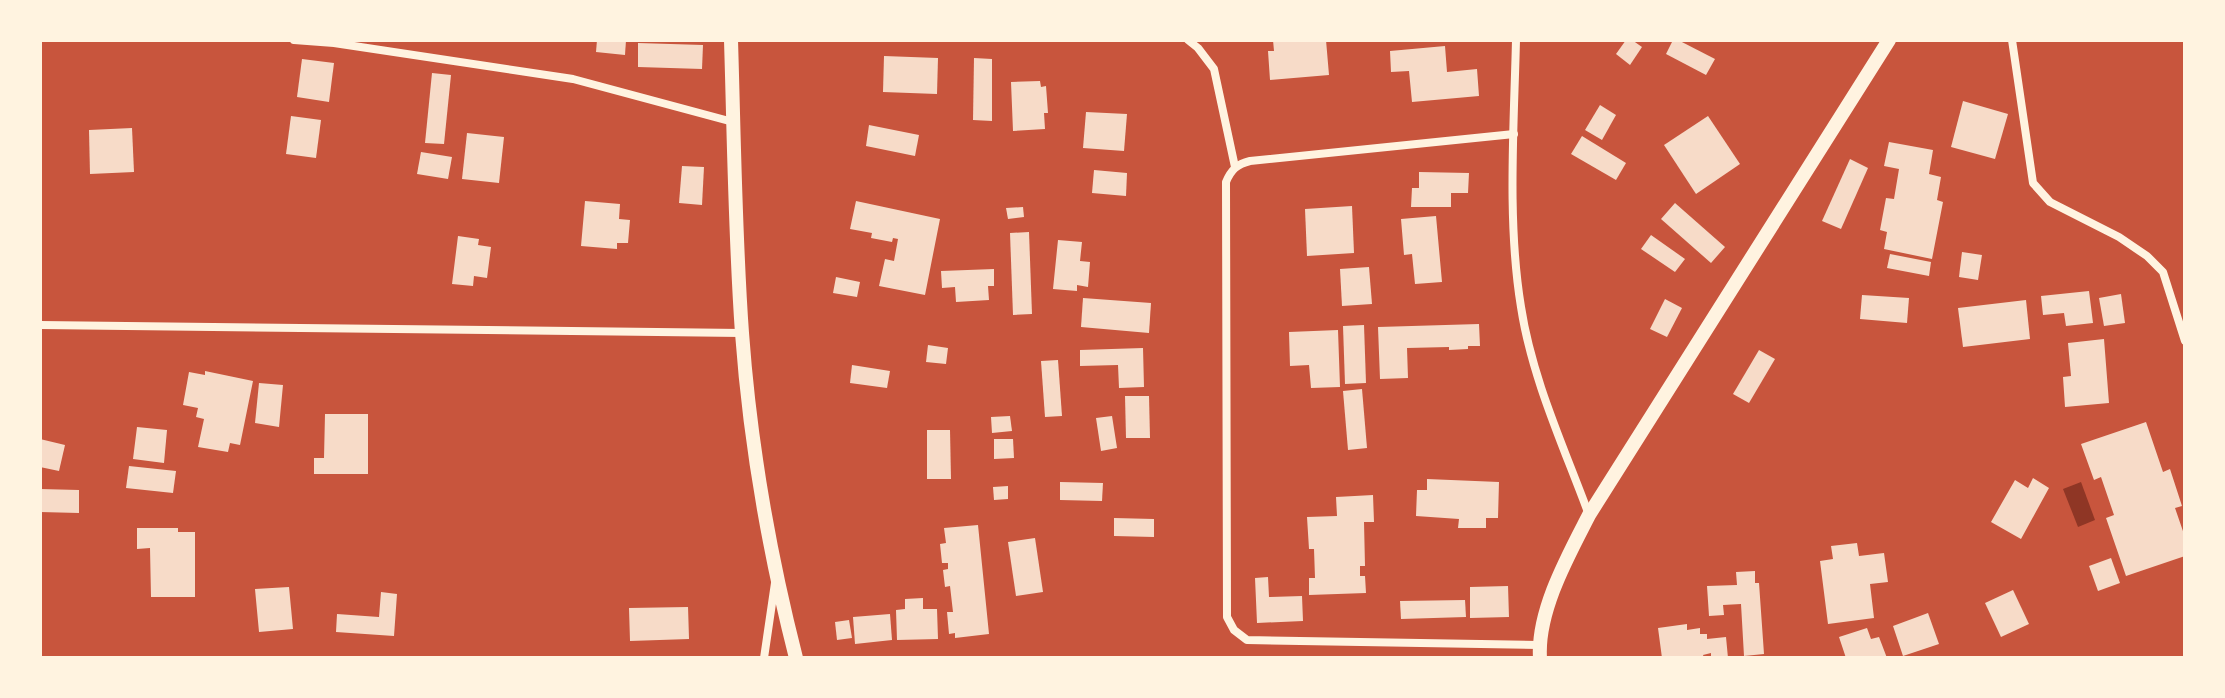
<svg xmlns="http://www.w3.org/2000/svg" width="2225" height="698" font-family="Signika,sans-serif">
	<style>
		.water { fill: #8f3625 }
		.building { fill: #f7dbc8 }
		.lines { fill: none; stroke-linecap: round; stroke-linejoin: round }
		.minor { stroke: #fff3e0; stroke-width: 8 }
		.tertiary { stroke: #fff3e0; stroke-width: 14 }
	</style>
	<rect width="100%" height="100%" fill="#c8553d"/>
	<path class="water" d="M2081,482L2095,520L2078,527L2063,489Z"/>
	<g class="building">
		<path d="M597,40H626L625,55L596,52Z"/>
		<path d="M1273,40H1326L1329,75L1270,80L1268,51H1274Z"/>
		<path d="M1626,40H1632L1642,47L1630,65L1616,54Z"/>
		<path d="M1673,40H1678L1715,59L1706,75L1666,54Z"/>
		<path d="M638,43L703,45L702,69L638,67Z"/>
		<path d="M1445,46L1447,72L1477,69L1479,96L1412,102L1409,71L1391,72L1390,51Z"/>
		<path d="M884,56L938,58L937,94L883,92Z"/>
		<path d="M974,58L992,59V121L973,120Z"/>
		<path d="M302,59L334,63L329,102L297,97Z"/>
		<path d="M432,73L451,75L444,144L425,143Z"/>
		<path d="M1040,81L1041,87L1046,86L1048,113H1044L1045,129L1013,131L1011,82Z"/>
		<path d="M1963,101L2008,114L1995,159L1951,147Z"/>
		<path d="M1600,105L1616,115L1602,140L1585,130Z"/>
		<path d="M1086,112L1127,114L1124,151L1083,148Z"/>
		<path d="M291,116L321,120L316,158L286,154Z"/>
		<path d="M1708,116L1740,164L1696,194L1664,145Z"/>
		<path d="M869,125L919,135L915,156L866,146Z"/>
		<path d="M132,128L134,172L90,174L89,130Z"/>
		<path d="M467,133L504,137L499,183L462,179Z"/>
		<path d="M1582,136L1626,163L1616,180L1571,154Z"/>
		<path d="M1889,142L1933,150L1929,174L1941,177L1937,200L1943,202L1932,259L1884,249L1887,232L1880,230L1886,198L1894,199L1899,169L1884,166Z"/>
		<path d="M421,152L452,157L448,179L417,174Z"/>
		<path d="M1850,159L1868,168L1841,229L1822,221Z"/>
		<path d="M682,166L704,167L702,205L679,203Z"/>
		<path d="M1094,170L1127,173L1126,196L1092,193Z"/>
		<path d="M1419,172L1469,173L1468,193H1451V207H1411L1412,188H1419Z"/>
		<path d="M585,201L620,204L619,219L630,220L628,243H617V249L581,246Z"/>
		<path d="M856,201L940,219L925,295L879,286L885,259L894,261L898,239L893,238L892,242L871,238L872,233L850,229Z"/>
		<path d="M1675,203L1725,247L1711,263L1661,219Z"/>
		<path d="M1352,206L1354,253L1307,256L1305,209Z"/>
		<path d="M1023,207L1024,217L1008,219L1006,208Z"/>
		<path d="M1436,216L1442,282L1415,284L1412,254L1404,255L1401,219Z"/>
		<path d="M1029,232L1032,314L1013,315L1010,233Z"/>
		<path d="M1651,235L1685,259L1675,272L1641,249Z"/>
		<path d="M458,236L479,239L478,245L491,247L487,278L474,276L473,286L452,284Z"/>
		<path d="M1058,240L1082,242L1080,261L1090,262L1088,287L1077,285V291L1053,289Z"/>
		<path d="M1962,252L1982,255L1978,280L1959,277Z"/>
		<path d="M1890,254L1931,262L1929,276L1887,268Z"/>
		<path d="M1369,267L1372,304L1342,306L1340,269Z"/>
		<path d="M994,269V286H988L989,300L956,302L955,287L942,288L941,271Z"/>
		<path d="M836,277L860,282L857,297L833,293Z"/>
		<path d="M2089,291L2093,323L2066,326L2064,313L2043,315L2041,296Z"/>
		<path d="M2121,294L2125,323L2104,326L2099,298Z"/>
		<path d="M1862,295L1909,298L1907,323L1860,319Z"/>
		<path d="M1083,298L1151,303L1149,333L1081,327Z"/>
		<path d="M1665,299L1682,308L1667,337L1650,329Z"/>
		<path d="M2026,300L2030,339L1963,347L1958,308Z"/>
		<path d="M1479,324L1480,346H1468V349L1449,350V347L1407,348L1408,378L1380,379L1378,327Z"/>
		<path d="M1364,325L1366,383L1345,384L1343,326Z"/>
		<path d="M1338,330L1340,387L1311,388L1309,365L1290,366L1289,332Z"/>
		<path d="M2104,339L2109,403L2065,407L2063,377L2071,376L2068,343Z"/>
		<path d="M928,345L948,348L946,364L926,362Z"/>
		<path d="M1143,348L1144,387L1119,388L1118,365L1080,366V350Z"/>
		<path d="M1759,350L1775,359L1749,403L1733,394Z"/>
		<path d="M1058,360L1062,416L1045,417L1041,361Z"/>
		<path d="M852,365L890,371L887,388L850,383Z"/>
		<path d="M205,371L253,381L240,445L230,443L228,452L198,447L204,419L196,417L198,408L183,405L189,372L205,375Z"/>
		<path d="M259,383L283,385L279,427L255,423Z"/>
		<path d="M1362,389L1367,448L1348,450L1343,391Z"/>
		<path d="M1125,396H1149L1150,438H1126Z"/>
		<path d="M325,414H368V474H314V458H324Z"/>
		<path d="M1010,416L1012,431L992,433L991,417Z"/>
		<path d="M1112,416L1117,448L1101,451L1096,418Z"/>
		<path d="M2146,422L2163,472L2170,469L2182,506L2175,508L2185,537V556L2126,576L2106,518L2114,515L2101,477L2094,480L2081,444Z"/>
		<path d="M137,427L167,430L164,463L133,459Z"/>
		<path d="M927,430H950L951,479H927Z"/>
		<path d="M40,439L65,445L59,471L40,467Z"/>
		<path d="M994,439H1013L1014,458L994,459Z"/>
		<path d="M129,466L176,471L173,493L126,488Z"/>
		<path d="M2033,478L2049,488L2021,539L1991,522L2015,480L2028,488Z"/>
		<path d="M1427,479L1499,482L1498,518H1486V528H1458L1459,519L1416,516L1417,490H1427Z"/>
		<path d="M1060,482L1103,483L1102,501L1060,500Z"/>
		<path d="M1008,486V499L994,500L993,487Z"/>
		<path d="M40,489L79,490V513L40,512Z"/>
		<path d="M1373,495L1374,522H1364L1365,566H1360V576H1365L1366,593L1309,595V578H1315L1314,549H1309L1307,517L1337,516L1336,497Z"/>
		<path d="M1114,518L1154,519V537L1114,536Z"/>
		<path d="M978,525L989,634L955,638V633L949,634L947,612H953L950,586L945,587L943,570L948,569V563H942L940,544L946,543L944,528Z"/>
		<path d="M137,528H178V532H195V597H151L150,548L137,549Z"/>
		<path d="M1035,538L1043,592L1016,596L1008,542Z"/>
		<path d="M1857,543L1859,556L1884,553L1888,582L1870,584L1874,618L1828,624L1820,561L1833,559L1831,546Z"/>
		<path d="M2111,558L2120,583L2098,591L2089,566Z"/>
		<path d="M1755,571V583H1759L1764,654L1744,656L1741,604L1723,605L1724,615L1709,616L1707,586L1737,585L1736,572Z"/>
		<path d="M1268,577L1269,597L1302,596L1303,621L1257,623L1255,578Z"/>
		<path d="M1508,586L1509,617L1470,618V587Z"/>
		<path d="M289,587L293,629L259,632L255,589Z"/>
		<path d="M2013,590L2029,624L2001,637L1985,603Z"/>
		<path d="M381,592L397,594L394,636L336,632L337,614L379,617Z"/>
		<path d="M923,598V609H937L938,639L897,640L896,610L905,609V599Z"/>
		<path d="M1465,600L1466,617L1401,619L1400,601Z"/>
		<path d="M688,607L689,639L630,641L629,608Z"/>
		<path d="M1928,613L1939,644L1903,656L1893,626Z"/>
		<path d="M890,614L892,640L855,644L853,617Z"/>
		<path d="M849,620L852,638L837,640L835,622Z"/>
		<path d="M1687,624V630L1700,628V634H1707V639L1726,637L1728,658H1711V653L1703,655L1704,658H1662L1658,628Z"/>
		<path d="M1867,628L1871,639L1879,637L1887,658H1846L1839,637Z"/>
	</g>
	<g class="lines">
		<g class="minor">
			<path d="M294,40L334,43L573,79L733,122"/>
			<path d="M1188,40L1198,48L1214,69L1235,167"/>
			<path d="M1516,40C1514,126 1507,222 1521,307C1532,379 1564,447 1589,515"/>
			<path d="M2012,40L2033,183L2050,202L2119,237L2147,256L2163,272L2185,341"/>
			<path d="M1514,134L1250,161C1237,164 1231,170 1226,182L1227,617L1234,630L1247,640L1539,645"/>
			<path d="M40,325L742,333"/>
			<path d="M764,658L775,583"/>
		</g>
		<g class="tertiary">
			<path d="M731,40C734,137 735,236 742,333C750,443 769,552 796,658"/>
			<path d="M1540,658C1537,611 1568,556 1589,515L1889,40"/>
		</g>
	</g>
	<rect width="2225" height="698" fill="none" stroke="#fff3e0" stroke-width="84"/>
</svg>
